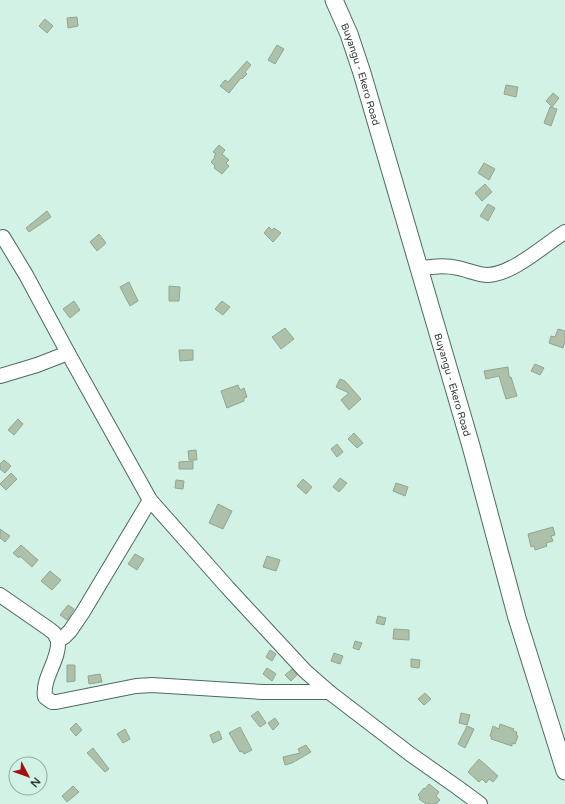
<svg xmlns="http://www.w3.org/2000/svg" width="565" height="804" font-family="'Varela Round',sans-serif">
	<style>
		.building { fill: #adc0aa; stroke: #92a58f }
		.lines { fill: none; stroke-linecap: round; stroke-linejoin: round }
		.minor-casing { stroke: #4e6a5f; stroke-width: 16 }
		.major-casing { stroke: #4e6a5f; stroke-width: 19 }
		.minor { stroke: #fff; stroke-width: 14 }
		.major { stroke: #fff; stroke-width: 17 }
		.labels { text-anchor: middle; stroke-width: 3; stroke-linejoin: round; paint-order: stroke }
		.street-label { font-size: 10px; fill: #2f3c37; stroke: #d3f2e6 }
	</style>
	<rect width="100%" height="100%" fill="#d3f2e6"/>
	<g class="building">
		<path d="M77,17L78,26L68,28L67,18Z"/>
		<path d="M45,19L53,26L47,33L39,26Z"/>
		<path d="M277,45L284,49L275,64L268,60Z"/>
		<path d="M247,61L251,65L245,72L247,74L242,79L241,78L229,93L220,86L225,80L228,82Z"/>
		<path d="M506,85L518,87L516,97L504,94Z"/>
		<path d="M553,93L559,98L552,107L546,101Z"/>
		<path d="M550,107L557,109L551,126L544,123Z"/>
		<path d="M219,145L225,150L222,154L229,160L226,163L229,166L222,174L214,168L215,166L211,162L215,157L214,156L216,154L213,152Z"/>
		<path d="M484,163L495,169L489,180L478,173Z"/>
		<path d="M485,184L492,192L482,201L475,193Z"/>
		<path d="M488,204L495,208L488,221L480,216Z"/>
		<path d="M47,211L51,217L29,232L26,228Z"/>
		<path d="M269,227L272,230L274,228L281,233L273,242L264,233Z"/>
		<path d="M99,234L106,243L97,251L90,242Z"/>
		<path d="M129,282L138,301L130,306L120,287Z"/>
		<path d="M169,286L180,287L179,301H169Z"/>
		<path d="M74,301L80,310L70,318L63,309Z"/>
		<path d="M222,301L230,307L223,315L215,309Z"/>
		<path d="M285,328L294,339L281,349L272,337Z"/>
		<path d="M558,329L565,331V342L563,348L549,343L551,336L555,337Z"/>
		<path d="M179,350H193V360L180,361Z"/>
		<path d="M535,364L544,368L540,375L531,371Z"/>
		<path d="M508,367L509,377H511L517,396L506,399L499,376L486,379L484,371Z"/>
		<path d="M340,379L345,381L361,399L349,410L341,400L349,393L336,387Z"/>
		<path d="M238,385L240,390L244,388L247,397L244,398V401L227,408L221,391Z"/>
		<path d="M18,419L23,424L14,435L8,430Z"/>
		<path d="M354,433L363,443L357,448L348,439Z"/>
		<path d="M337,444L343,452L337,457L331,449Z"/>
		<path d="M196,450L197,460H189L188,451Z"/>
		<path d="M4,460L11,466L5,473L0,469V464Z"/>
		<path d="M193,461V469H179V462Z"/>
		<path d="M11,473L17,479L6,490L0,484Z"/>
		<path d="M340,478L347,483L339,492L333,487Z"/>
		<path d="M303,479L312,487L306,494L297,486Z"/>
		<path d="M176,480L184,481L183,489L175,488Z"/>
		<path d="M396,483L408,487L405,496L393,491Z"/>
		<path d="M218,504L232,511L223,529L209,523Z"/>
		<path d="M553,527L555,535L551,536L553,541L546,543L547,546L535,550L534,546L531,547L528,534Z"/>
		<path d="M0,529L10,536L5,542L0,538Z"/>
		<path d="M21,545L38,560L32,567L20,556L19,558L13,553Z"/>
		<path d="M135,554L144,559L137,570L128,564Z"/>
		<path d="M267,556L280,560L276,571L263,567Z"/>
		<path d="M50,571L61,580L52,590L41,581Z"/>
		<path d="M68,605L74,609L67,620L60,615Z"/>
		<path d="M378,616L386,618L384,625L376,623Z"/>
		<path d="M394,629L409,630V640L393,639Z"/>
		<path d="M355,641L362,643L359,650L353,648Z"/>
		<path d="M270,650L276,654L272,661L266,657Z"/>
		<path d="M334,653L343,656L340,664L331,661Z"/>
		<path d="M411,659L420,660L419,668L411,667Z"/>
		<path d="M67,665H75V681L67,682Z"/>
		<path d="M267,668L276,674L272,681L263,674Z"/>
		<path d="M292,669L297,675L291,681L285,675Z"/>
		<path d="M100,674L102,682L89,684L88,676Z"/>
		<path d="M425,693L431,699L424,705L418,699Z"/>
		<path d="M258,711L266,723L260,727L251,716Z"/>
		<path d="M461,713L470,715L467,725L459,723Z"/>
		<path d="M275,718L279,724L273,730L268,723Z"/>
		<path d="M76,723L82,730L76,736L70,729Z"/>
		<path d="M500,724L514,729L513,731L517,732L516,735L518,736L515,744L512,743V746L491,739L492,737L490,736L493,726L499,729Z"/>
		<path d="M467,726L474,729L465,748L458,744Z"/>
		<path d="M240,727L252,750L244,754L242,751L240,752L229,733Z"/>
		<path d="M125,729L130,739L123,743L117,734Z"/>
		<path d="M219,731L222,739L213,743L210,735Z"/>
		<path d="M306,745L311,752L292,763L285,765L283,757L300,753L298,749Z"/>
		<path d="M93,748L109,769L105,772L87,753Z"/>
		<path d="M479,759L498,776L493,782L489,779L486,783L482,779L479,782L468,772Z"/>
		<path d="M429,784L439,792L436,796L440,800L436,804H426L419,799L420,797L418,795L424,788L425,789Z"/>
		<path d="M73,786L79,792L67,802L62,796Z"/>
	</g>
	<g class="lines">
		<g class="minor-casing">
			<g id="minor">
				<path d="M3,237L26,275L68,353L150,500L228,588L305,671L329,692L410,754L457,787L480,804"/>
				<path d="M419,269C433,266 445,265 458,268C468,270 478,275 488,275C513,274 544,245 565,232"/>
				<path d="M0,376L37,365L68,353"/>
				<path d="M150,500L83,612L70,631L64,637L58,640C60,660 42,677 45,697L52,702H56L136,686L152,685L263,692H329"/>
				<path d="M0,595L49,629L54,633L58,640"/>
			</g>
		</g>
		<g class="major-casing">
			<g id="major">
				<path id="s1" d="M334,0L349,34L362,73L471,446L517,618L565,771"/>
			</g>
		</g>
		<use href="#minor" class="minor"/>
		<use href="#major" class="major"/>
	</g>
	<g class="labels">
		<g class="street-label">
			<text dy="4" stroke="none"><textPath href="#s1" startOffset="79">Buyangu - Ekero Road</textPath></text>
			<text dy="4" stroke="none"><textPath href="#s1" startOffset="403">Buyangu - Ekero Road</textPath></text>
		</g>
	</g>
	<g transform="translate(28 776) rotate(131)"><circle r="19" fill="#d3f2e6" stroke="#91a9a0"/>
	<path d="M0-3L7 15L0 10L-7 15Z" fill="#a60f16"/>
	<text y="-6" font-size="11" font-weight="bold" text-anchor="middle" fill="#2f3c37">N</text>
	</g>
</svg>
